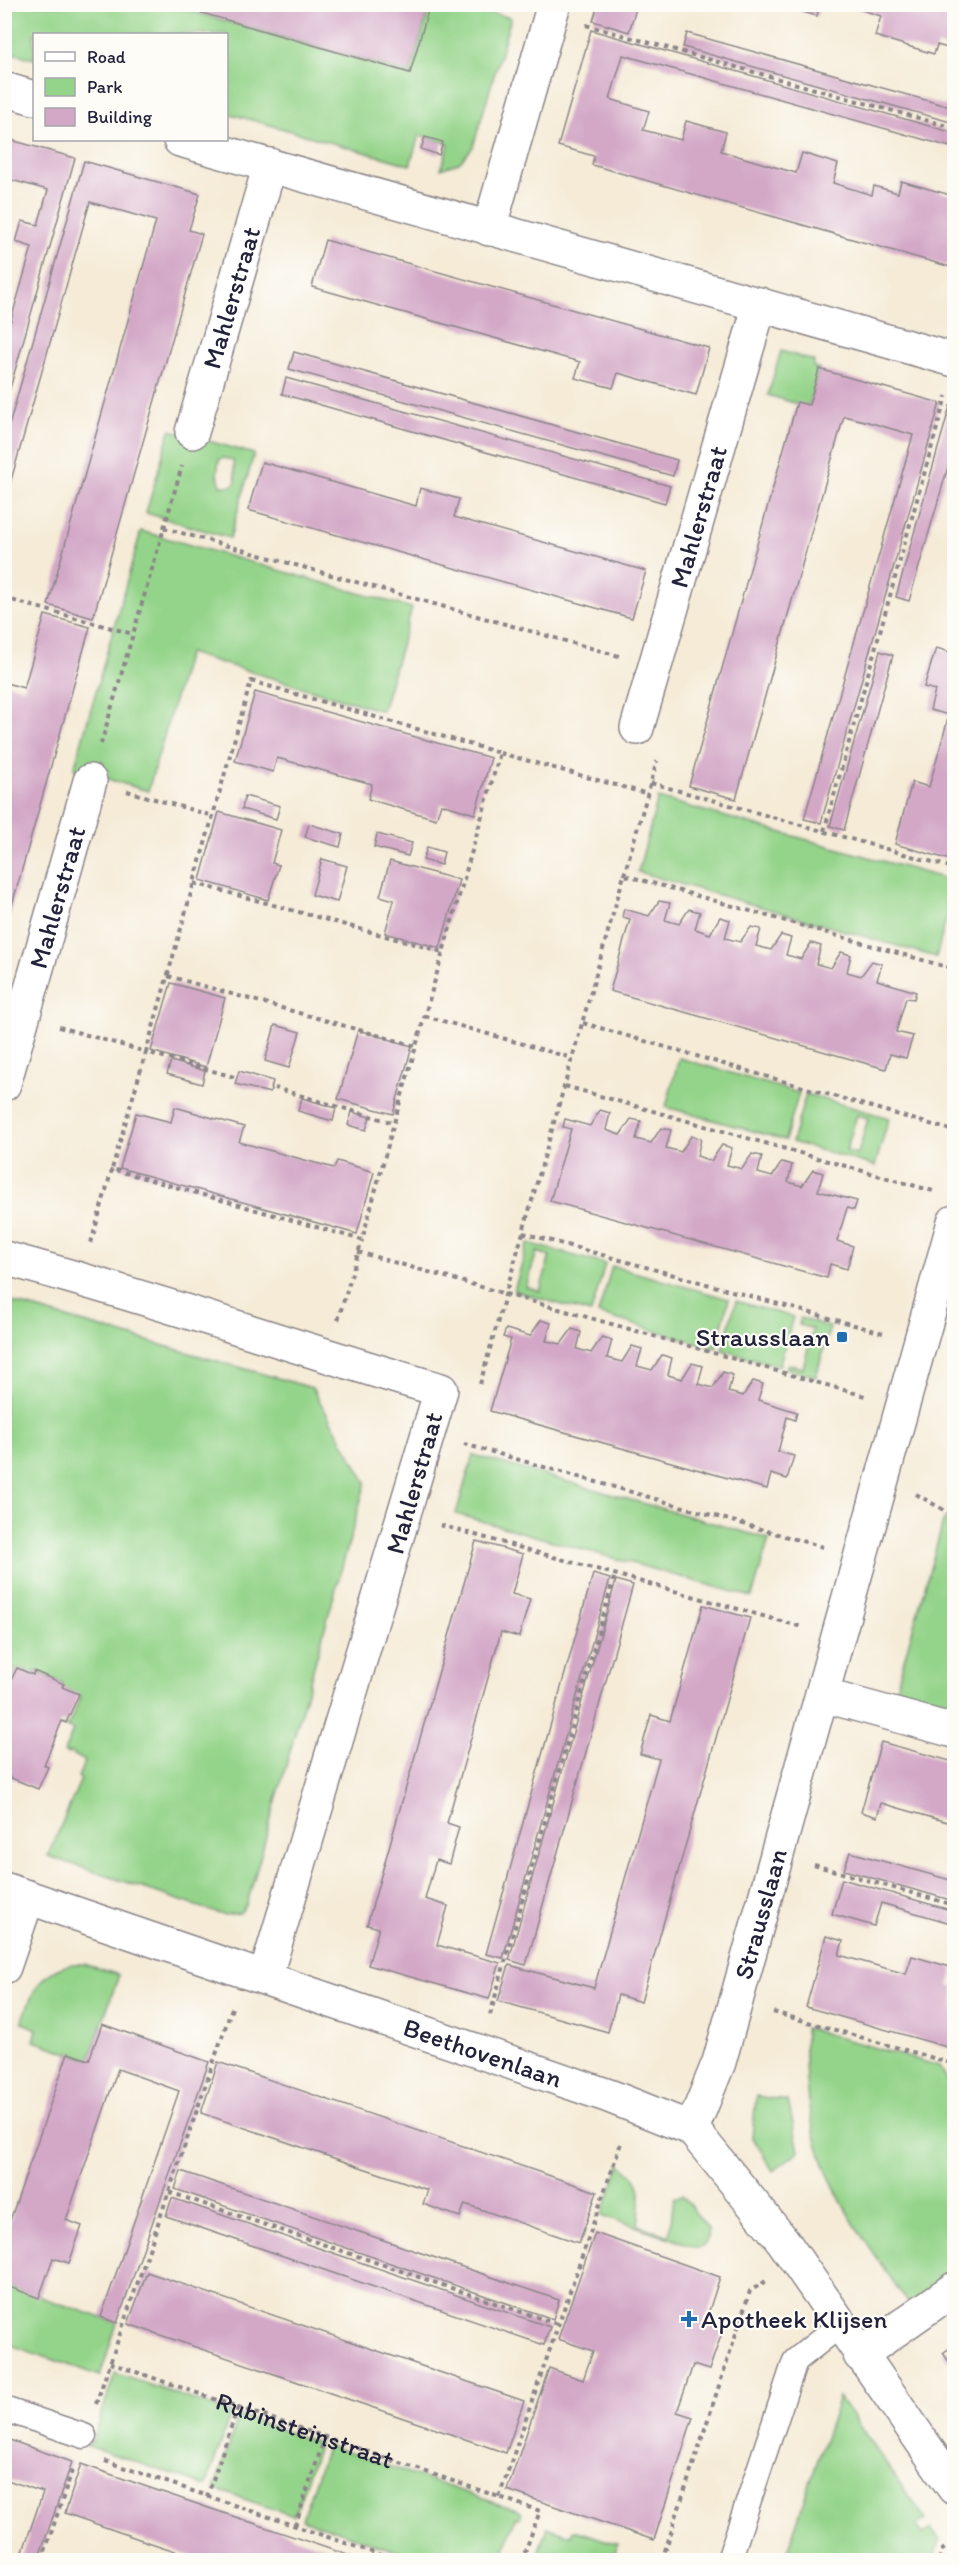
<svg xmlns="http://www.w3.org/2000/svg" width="959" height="2565" font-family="Itim,sans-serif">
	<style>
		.green { fill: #94d48a; stroke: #5b7b62; stroke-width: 1.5; fill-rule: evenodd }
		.building { fill: #d3a8c7 }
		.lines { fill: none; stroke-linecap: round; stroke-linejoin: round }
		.service-casing { stroke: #8c8689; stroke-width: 27 }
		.minor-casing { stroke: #8c8689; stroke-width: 36 }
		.path { stroke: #8c8689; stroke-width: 4; stroke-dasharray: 4.5 4.5; stroke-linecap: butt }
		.service { stroke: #fff; stroke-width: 24 }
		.minor { stroke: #fff; stroke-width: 33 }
		.poi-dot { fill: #1f6fb2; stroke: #fdfcf7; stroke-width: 2 }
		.labels { text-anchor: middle; stroke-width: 4.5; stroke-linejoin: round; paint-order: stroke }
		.street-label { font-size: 26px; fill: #22223b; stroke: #fdfcf7 }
		.poi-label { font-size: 26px; fill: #22223b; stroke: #fdfcf7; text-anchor: end }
	</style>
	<rect width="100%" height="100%" fill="#fdfcf7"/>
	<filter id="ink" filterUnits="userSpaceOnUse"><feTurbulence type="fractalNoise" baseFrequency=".0167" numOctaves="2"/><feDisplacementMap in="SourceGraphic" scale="12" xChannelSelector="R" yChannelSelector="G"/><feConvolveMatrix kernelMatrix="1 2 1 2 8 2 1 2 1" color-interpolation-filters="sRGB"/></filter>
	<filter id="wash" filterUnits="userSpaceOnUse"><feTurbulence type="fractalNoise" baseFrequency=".008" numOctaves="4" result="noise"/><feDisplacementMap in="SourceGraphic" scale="24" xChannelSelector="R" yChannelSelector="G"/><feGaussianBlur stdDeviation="1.35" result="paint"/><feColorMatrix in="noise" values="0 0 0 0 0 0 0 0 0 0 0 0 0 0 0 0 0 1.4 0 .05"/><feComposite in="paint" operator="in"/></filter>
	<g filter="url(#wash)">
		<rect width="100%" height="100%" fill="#f5ebd7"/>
		<g class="green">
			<path d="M4,5H168L410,73L430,5H463L511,18L473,147L460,162L441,169L449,144L419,135L410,165L227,113L226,34H34V59L5,51Z"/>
			<path d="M781,351L814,361L813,367L819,369L809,405L797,404L768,395Z"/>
			<path d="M170,430L254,454L230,538L146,513ZM223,458L233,460L236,482L231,486H221L217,474L219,460Z"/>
			<path d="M141,531L412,608L382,711L188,653L148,791L74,769Z"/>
			<path d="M658,798L954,881V890L936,957L638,872Z"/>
			<path d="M679,1058L799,1093L785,1140L666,1107Z"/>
			<path d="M806,1094L889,1118L875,1166L792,1142ZM857,1115L868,1118L858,1154L846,1151Z"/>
			<path d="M528,1243L605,1264L591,1313L514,1291ZM537,1252L550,1256L540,1291L526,1287Z"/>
			<path d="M612,1266L729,1299L716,1348L598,1314Z"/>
			<path d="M4,1300L312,1388L366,1482L247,1904L240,1913L223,1915L48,1856L81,1779L78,1777L85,1761L69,1752L68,1754L64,1752L73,1730L63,1726H68L81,1696L62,1687L63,1683L35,1671L33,1675L17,1668L5,1695Z"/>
			<path d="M736,1301L793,1317L779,1366L722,1350Z"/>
			<path d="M800,1318L830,1327L816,1377L786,1368L788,1364L803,1368L813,1329L799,1325Z"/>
			<path d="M473,1455L769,1539L752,1597L456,1514Z"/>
			<path d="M944,1519L954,1525V1704L896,1688Z"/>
			<path d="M73,1964H84L119,1975L89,2060L34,2041L37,2029L22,2023C31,1994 39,1971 73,1964Z"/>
			<path d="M805,2028L939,2066L954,2090V2277L911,2307C840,2206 801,2158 805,2028Z"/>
			<path d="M756,2096L788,2101L799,2151L773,2171L752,2136Z"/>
			<path d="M620,2164C646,2183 641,2196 638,2225L669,2236L674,2198L682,2195L708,2229C710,2238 706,2243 699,2248L602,2215Z"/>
			<path d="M5,2285L117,2323L100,2376L5,2343Z"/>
			<path d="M115,2373L231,2413L206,2486L85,2445L92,2442Z"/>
			<path d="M839,2397L926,2520L916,2527L922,2535L931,2529L940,2541L934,2560H784Z"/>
			<path d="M239,2415L319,2443L294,2516L214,2489Z"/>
			<path d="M327,2445L522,2512L520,2518L516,2517L501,2560H422L302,2519Z"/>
			<path d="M547,2527L571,2535L573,2530L618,2544L613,2560H536Z"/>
		</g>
		<g id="blocks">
			<g class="building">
				<path d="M171,4H430L410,73Z"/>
				<path d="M802,4H820L817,16L800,11Z"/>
				<path d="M843,4H954V50L937,45L934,54L875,36L881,16Z"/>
				<path d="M598,5H637L629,32L593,21Z"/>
				<path d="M591,30L954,133V148L623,55L610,99L649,111L643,130L681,140L686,121L726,132L721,151L758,162L796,173L802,153L838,164L833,183L872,195L874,186L898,193L901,181L954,196V268L592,165L594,156L558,146Z"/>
				<path d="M687,33L954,108V123L683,47Z"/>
				<path d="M425,137L443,142L439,155L421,149Z"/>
				<path d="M4,138L75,158L5,406L4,344L32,247L16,242L22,221L38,225L48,190L4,178Z"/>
				<path d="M84,161L200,194L189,230L202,234L93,618L48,605L156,221L90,202L4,505V443Z"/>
				<path d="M325,240L709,348L696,395L618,373L613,388L575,378L580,362L312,287Z"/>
				<path d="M294,352L677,460L673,476L289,369Z"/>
				<path d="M819,369L940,403L821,823L804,819L913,435L868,422L844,416L736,799L689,786L797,402L809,405Z"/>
				<path d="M286,378L670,486L665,503L282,394Z"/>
				<path d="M950,406L954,407V446L909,601L896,597Z"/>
				<path d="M262,462L416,506L420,488L459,499L454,517L646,571L632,618L248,510Z"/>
				<path d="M45,615L90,627L5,930L4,687L6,683L24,688Z"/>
				<path d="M936,648L954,653V861L895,844L912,782L929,787L949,715L930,710L935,690L924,687Z"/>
				<path d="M880,651L893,655L844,830L830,826Z"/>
				<path d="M255,692L491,758L475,814L441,804L436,819L368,799L372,784L277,758L273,772L235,761Z"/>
				<path d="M245,796L280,806L276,819L242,809Z"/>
				<path d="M219,812L281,830L272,863L279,865L268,900L200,880Z"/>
				<path d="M309,824L343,834L340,847L305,837Z"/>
				<path d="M377,834L412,843L408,856L374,847Z"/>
				<path d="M427,847L444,852L441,865L423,860Z"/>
				<path d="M322,859L347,866L337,902L312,895Z"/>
				<path d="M390,861L459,880L440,948L385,933L394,900L380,896Z"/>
				<path d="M659,901L670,903L665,920L679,924L689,909L700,912L695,929L710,934L720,917L730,920L725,938L740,942L751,927L761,929L756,946L771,950L781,935L791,938L786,955L801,959L811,943L821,946L816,964L831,968L841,952L851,955L847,972L861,976L872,961L882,964L877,980L916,992L914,999L906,998L896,1032L913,1036L906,1058L890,1054L886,1069L610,991L630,919L622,917L624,909L649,916Z"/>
				<path d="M171,983L225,998L206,1067L151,1051Z"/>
				<path d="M275,1025L300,1032L289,1068L265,1061Z"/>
				<path d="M358,1030L412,1046L393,1114L338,1099Z"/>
				<path d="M171,1061L205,1071L202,1084L167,1074Z"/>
				<path d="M239,1071L273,1081L270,1093L235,1084Z"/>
				<path d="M302,1098L336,1108L333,1121L298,1111Z"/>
				<path d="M175,1107L244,1127L239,1142L334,1168L337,1161L374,1172L357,1234L120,1168L136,1113L171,1122Z"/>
				<path d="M600,1110L610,1113L606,1130L620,1135L631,1119L641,1121L636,1139L651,1143L661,1128L671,1130L666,1148L681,1152L691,1136L701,1139L697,1156L711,1161L722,1145L732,1148L727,1165L742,1169L752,1154L762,1156L758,1173L772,1177L782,1162L792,1165L788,1182L802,1186L813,1170L823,1173L818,1191L857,1201L854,1210L847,1208L837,1241L853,1246L847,1269L830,1264L827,1278L550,1201L571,1129L563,1127L565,1119L590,1126Z"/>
				<path d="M352,1112L370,1117L366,1130L348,1125Z"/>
				<path d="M541,1320L551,1323L546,1341L561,1344L572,1329L581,1332L577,1349L591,1353L602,1337L612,1340L607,1358L622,1362L632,1346L642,1349L637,1366L652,1370L662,1355L672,1358L668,1375L682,1379L692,1363L703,1366L698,1384L713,1388L723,1372L733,1375L728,1392L743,1396L753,1381L763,1384L758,1400L797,1412L795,1420L787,1417L778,1452L794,1456L787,1479L771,1474L767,1489L490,1411L511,1339L503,1337L506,1329L530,1336Z"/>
				<path d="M476,1541L523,1554L512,1594L530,1599L519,1637L501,1632L447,1823L459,1827L449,1864L436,1860L425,1899L448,1906L437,1945L500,1963L489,1999L368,1965L379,1928L367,1925Z"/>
				<path d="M593,1574L610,1579L503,1958L486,1954Z"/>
				<path d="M616,1580L633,1585L526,1965L509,1960Z"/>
				<path d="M703,1605L750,1618L641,2002L618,1995L608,2032L498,2001L509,1965L594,1988L659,1759L640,1754L651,1715L670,1721Z"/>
				<path d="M17,1668L33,1675L34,1671L64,1684L62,1687L79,1694L66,1723L62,1721L44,1765L48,1767L38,1789L4,1775V1707L8,1698L4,1695Z"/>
				<path d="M881,1742L954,1762V1824L881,1803L877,1817L861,1812Z"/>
				<path d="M850,1852L954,1881V1901L844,1870Z"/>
				<path d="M842,1879L954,1911V1924L881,1903L874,1926L832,1914Z"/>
				<path d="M826,1936L843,1941L839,1955L906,1974L912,1956L954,1968L949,1986L954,1988V2049L806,2007Z"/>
				<path d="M102,2024L209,2062L117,2323L101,2317L179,2091L118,2069L66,2220L82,2226L69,2263L53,2258L39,2298L4,2285V2238L68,2053L89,2060Z"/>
				<path d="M218,2062L597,2192L579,2243L465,2204L460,2217L423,2204L428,2190L201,2113Z"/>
				<path d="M181,2171L559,2300L553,2319L175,2189Z"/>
				<path d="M172,2198L550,2327L544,2345L166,2216Z"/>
				<path d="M595,2233L720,2277L705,2323L723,2330L709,2370L693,2365L677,2412L693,2417L654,2540L507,2490L549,2368L583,2380L593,2351L558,2339Z"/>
				<path d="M147,2272L524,2401L506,2453L128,2324Z"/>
				<path d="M954,2345V2369L943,2353Z"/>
				<path d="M4,2438L72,2462L38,2560H20L43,2492L4,2479Z"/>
				<path d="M81,2464L156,2490L362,2560H202L139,2539L65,2513Z"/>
			</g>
		</g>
	</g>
	<g filter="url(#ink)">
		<use href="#blocks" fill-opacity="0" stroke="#8c8689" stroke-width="1.5"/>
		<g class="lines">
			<g class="service-casing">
				<g id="service">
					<path d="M4,2409L84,2436"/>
					<path d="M729,2560L795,2361L840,2325"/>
				</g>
			</g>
			<g class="minor-casing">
				<g id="minor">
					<path d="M4,89L34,98"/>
					<path d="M180,140L954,360"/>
					<path d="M489,229L554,4"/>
					<path id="s2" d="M192,432L270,165"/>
					<path id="s3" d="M637,728L760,304"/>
					<path id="s4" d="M4,1084L90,781"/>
					<path d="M4,1258C151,1297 295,1348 441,1390L265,1978"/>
					<path d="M822,1695L954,1731"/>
					<path id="s5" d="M4,1889L609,2096L692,2129L783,2241L954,2488"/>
					<path d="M4,1967L28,1897"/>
					<path id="s6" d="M692,2129L719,2062L954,1222"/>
					<path d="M860,2355L954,2289"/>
				</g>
			</g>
			<g class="path">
				<path d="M586,25L954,128"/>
				<path d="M164,528L619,656"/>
				<path d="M4,598L133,634"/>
				<path d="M101,744L182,466"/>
				<path d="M500,753L648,794"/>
				<path d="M651,783L954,868"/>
				<path d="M127,791L213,816"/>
				<path d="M824,831L946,396"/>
				<path d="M624,875L657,761"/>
				<path d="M194,883L443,952"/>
				<path d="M168,976L416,1046"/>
				<path d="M425,1016L572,1058"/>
				<path d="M583,1023L954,1131"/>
				<path d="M59,1027L146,1052L112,1169L362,1240L394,1123"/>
				<path d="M234,1077L146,1052L251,681L500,753L394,1123L275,1088"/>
				<path d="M565,1086L933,1191"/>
				<path d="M523,1233L883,1333"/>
				<path d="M91,1243L112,1169"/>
				<path d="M358,1252L865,1396"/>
				<path d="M338,1320L362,1240"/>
				<path d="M480,1384L624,875L954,969"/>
				<path d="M464,1444L823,1547"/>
				<path d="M916,1494L954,1516"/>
				<path d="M440,1525L802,1627"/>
				<path d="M814,1865L954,1905"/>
				<path d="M773,2012L954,2064"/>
				<path d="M490,2015L615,1574"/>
				<path d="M169,2192L557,2324"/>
				<path id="s1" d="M110,2363L540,2511L522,2560"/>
				<path d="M96,2404L232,2008"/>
				<path d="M105,2461L395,2560"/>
				<path d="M207,2497L238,2407"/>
				<path d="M499,2497L621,2143"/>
				<path d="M295,2526L325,2437"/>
				<path d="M42,2560L73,2468"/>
				<path d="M662,2560L750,2291L766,2281"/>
				<path d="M939,2560L942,2550L954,2543"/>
			</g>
			<use href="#service" class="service"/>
			<use href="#minor" class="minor"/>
		</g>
	</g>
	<g class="poi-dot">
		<rect x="836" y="1331" width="12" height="12" rx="3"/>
		<path d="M686 2310h6v6h6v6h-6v6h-6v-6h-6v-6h6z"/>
	</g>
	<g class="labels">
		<g class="street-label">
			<text dy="9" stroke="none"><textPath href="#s2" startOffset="140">Mahlerstraat</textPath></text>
			<text dy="9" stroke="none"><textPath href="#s3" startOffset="220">Mahlerstraat</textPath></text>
			<text dy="9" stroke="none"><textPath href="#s4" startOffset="194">Mahlerstraat</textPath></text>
			<text transform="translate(414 1483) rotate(-74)" y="9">Mahlerstraat</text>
			<text dy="9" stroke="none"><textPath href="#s6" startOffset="226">Strausslaan</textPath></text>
			<text dy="9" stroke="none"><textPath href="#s5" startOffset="506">Beethovenlaan</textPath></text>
			<text dy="9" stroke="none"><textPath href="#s1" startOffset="206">Rubinsteinstraat</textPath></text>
		</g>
		<g class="poi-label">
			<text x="830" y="1346">Strausslaan</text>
			<text x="701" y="2328" text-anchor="start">Apotheek Klijsen</text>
		</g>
	</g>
	<rect width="959" height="2565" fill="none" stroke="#fdfcf7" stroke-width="24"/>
	<rect x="33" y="33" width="195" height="108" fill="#fdfcf7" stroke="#a5a5ac" stroke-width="1.5"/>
	<rect x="45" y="52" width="30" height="9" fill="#ffffff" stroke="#a5a5ac" stroke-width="1.5"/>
	<text x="87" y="63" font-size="18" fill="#22223b">Road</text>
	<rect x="45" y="78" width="30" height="18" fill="#94d48a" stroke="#a5a5ac" stroke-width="1.5"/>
	<text x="87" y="93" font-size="18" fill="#22223b">Park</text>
	<rect x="45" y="108" width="30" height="18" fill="#d3a8c7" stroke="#a5a5ac" stroke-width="1.5"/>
	<text x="87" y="123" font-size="18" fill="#22223b">Building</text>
</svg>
